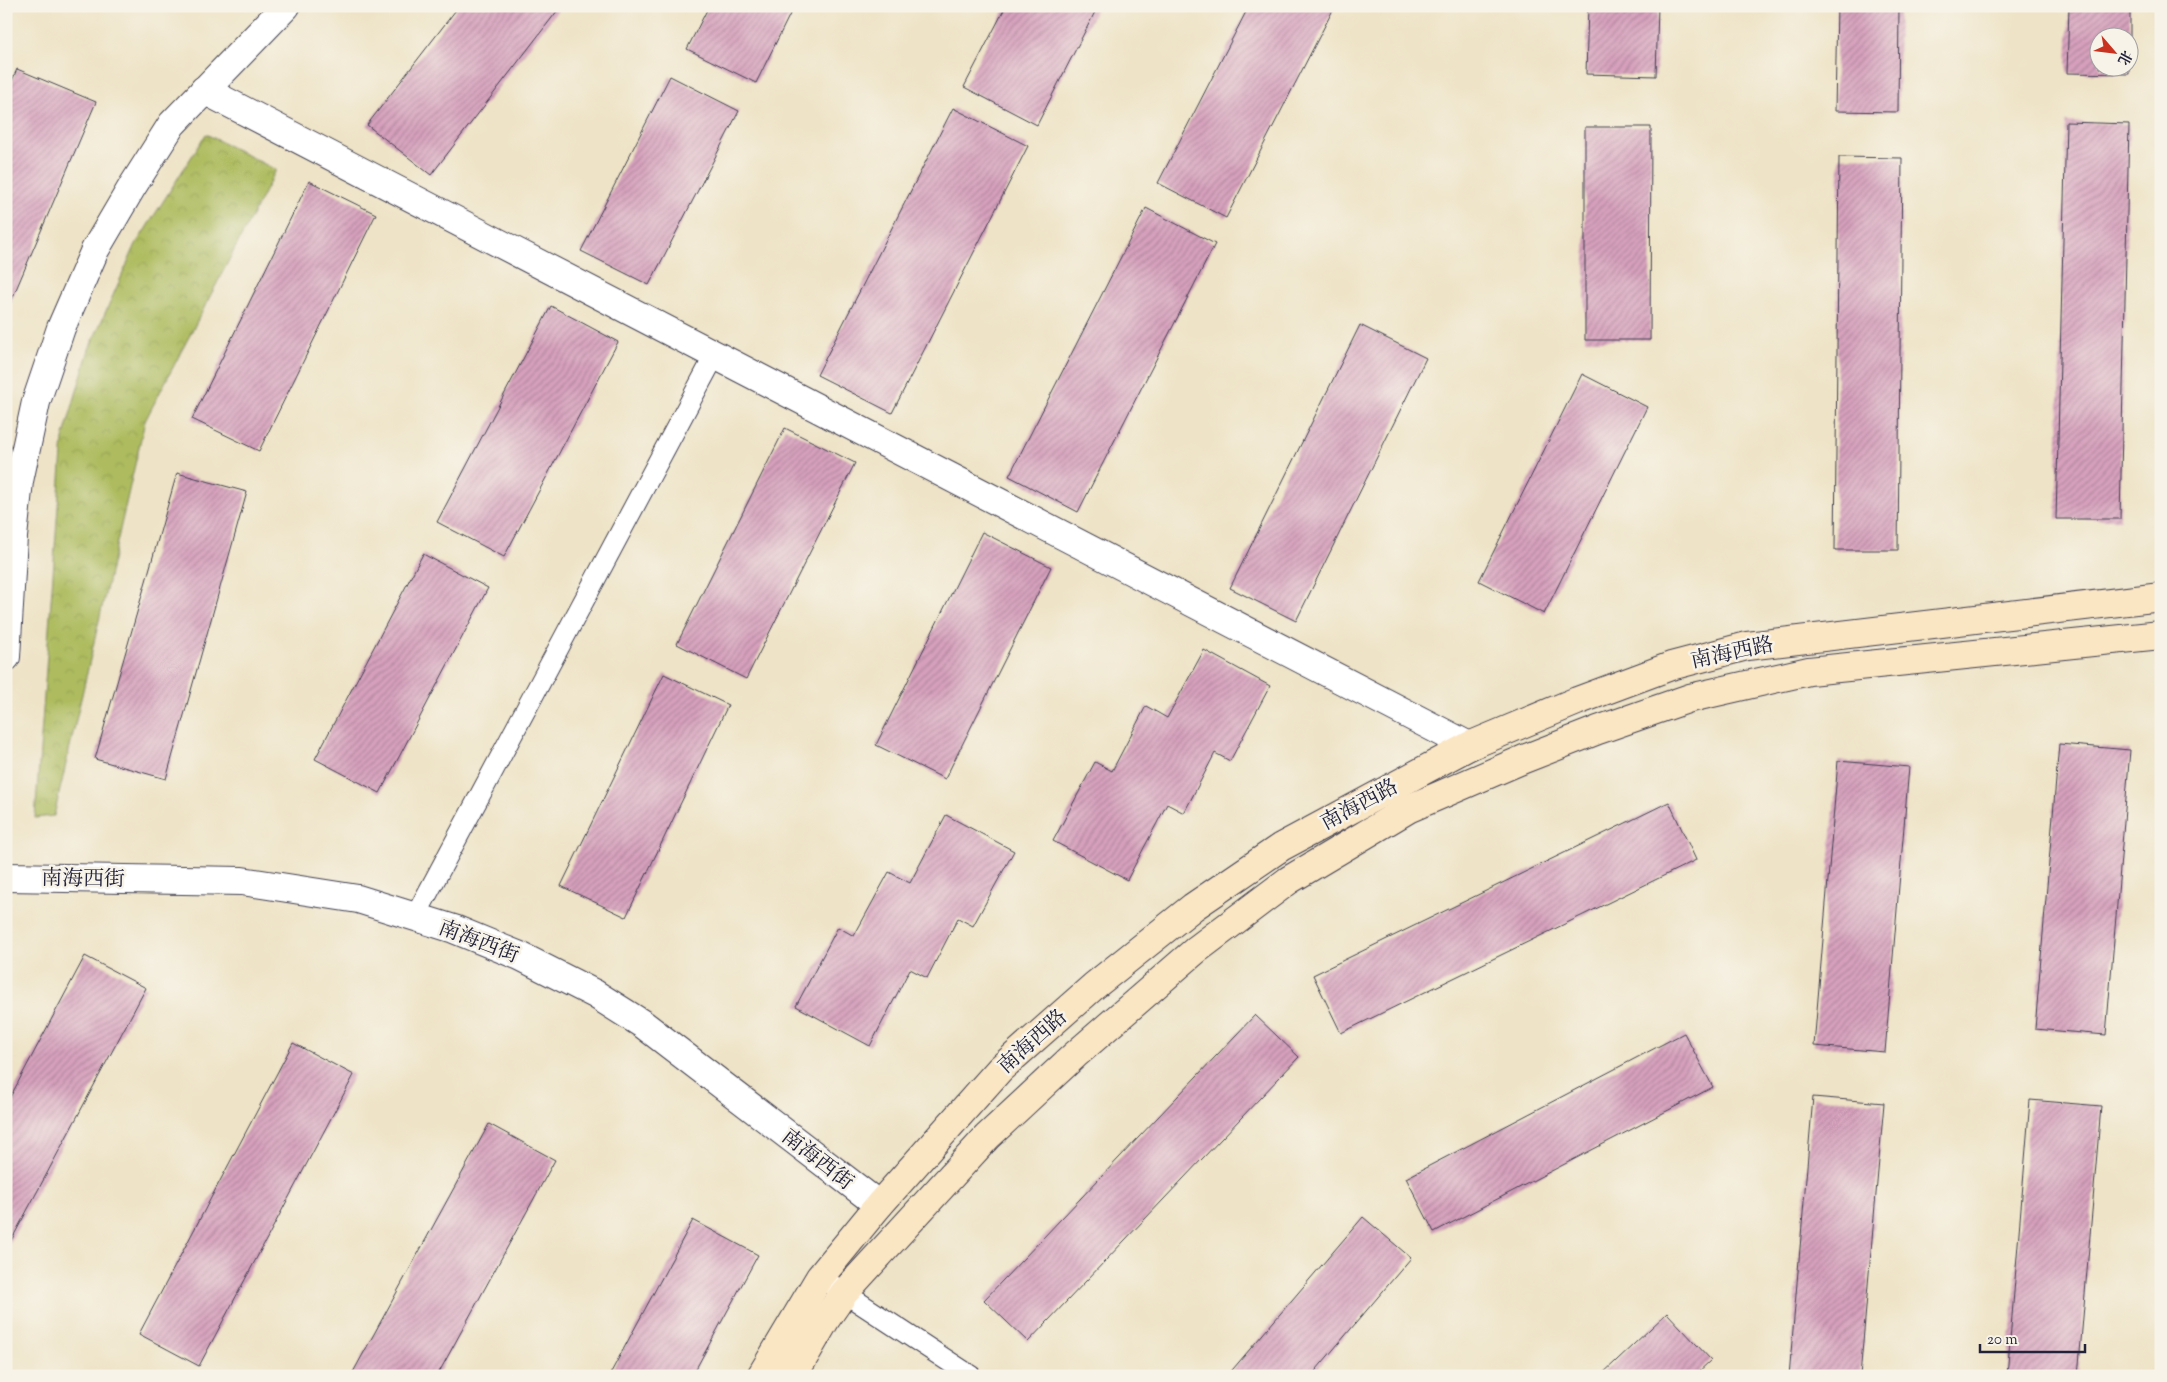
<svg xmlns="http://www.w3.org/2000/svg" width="2167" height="1382" font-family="'Sorts Mill Goudy','Noto Serif SC',serif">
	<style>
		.park { fill: url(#park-crowns); stroke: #686f4c }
		.building { fill: url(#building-hatch) }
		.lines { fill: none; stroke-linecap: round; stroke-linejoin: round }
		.lane-casing { stroke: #413f50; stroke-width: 22 }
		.street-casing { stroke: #413f50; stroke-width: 30 }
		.secondary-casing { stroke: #413f50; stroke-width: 30 }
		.lane { stroke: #fff; stroke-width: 20 }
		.street { stroke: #fff; stroke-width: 28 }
		.secondary { stroke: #fbe6c4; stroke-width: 28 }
		.labels { text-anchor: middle; stroke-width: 5; stroke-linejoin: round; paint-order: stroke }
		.street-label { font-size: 21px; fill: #22223b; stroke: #f7f3e8 }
	</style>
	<defs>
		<pattern id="park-crowns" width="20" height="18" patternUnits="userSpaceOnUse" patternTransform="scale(1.25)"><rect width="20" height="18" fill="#aebc5e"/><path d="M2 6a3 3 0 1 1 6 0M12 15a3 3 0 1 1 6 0" fill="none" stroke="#95a153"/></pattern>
		<pattern id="building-hatch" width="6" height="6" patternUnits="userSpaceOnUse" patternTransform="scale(1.25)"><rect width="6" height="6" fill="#d7a1bd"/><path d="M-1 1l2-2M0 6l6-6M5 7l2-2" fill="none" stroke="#ae839b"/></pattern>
	</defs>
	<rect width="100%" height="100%" fill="#f7f3e8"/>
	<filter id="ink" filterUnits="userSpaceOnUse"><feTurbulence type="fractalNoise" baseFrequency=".02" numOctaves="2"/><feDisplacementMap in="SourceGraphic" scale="10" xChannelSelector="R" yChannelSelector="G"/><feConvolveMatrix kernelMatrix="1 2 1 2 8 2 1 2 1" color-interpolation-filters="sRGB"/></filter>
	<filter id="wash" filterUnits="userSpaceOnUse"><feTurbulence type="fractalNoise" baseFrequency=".0096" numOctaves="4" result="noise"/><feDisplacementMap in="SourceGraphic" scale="20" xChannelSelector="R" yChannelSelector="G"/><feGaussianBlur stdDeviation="1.12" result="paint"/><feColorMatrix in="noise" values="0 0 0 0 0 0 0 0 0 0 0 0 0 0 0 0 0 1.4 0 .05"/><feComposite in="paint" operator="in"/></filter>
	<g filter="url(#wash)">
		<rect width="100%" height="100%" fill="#eee3c6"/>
		<path class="park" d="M206,134L276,170L145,421L54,816L35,818L63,439L89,349L136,244Z"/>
		<g id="blocks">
			<g class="building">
				<path d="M459,6H561L431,175L367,125Z"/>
				<path d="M709,6H794L756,83L687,49Z"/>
				<path d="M1006,6H1098L1037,125L964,87Z"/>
				<path d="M1249,6H1335L1226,218L1158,183Z"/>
				<path d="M1588,6H1658L1656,76L1586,74Z"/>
				<path d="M1837,6H1899L1898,112L1835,111Z"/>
				<path d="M2069,6H2130V38H2100V68H2129V74L2067,73Z"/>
				<path d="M17,69L96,102L6,313V95Z"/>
				<path d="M670,76L739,111L649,285L581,251Z"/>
				<path d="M953,108L1028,146L892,413L817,375Z"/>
				<path d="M2066,122L2129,124L2120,519H2056Z"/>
				<path d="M1585,127H1651L1650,340H1585Z"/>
				<path d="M1839,157L1902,158L1898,550H1835Z"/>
				<path d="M309,181L376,214L259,451L192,419Z"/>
				<path d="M1146,208L1215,244L1078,512L1009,476Z"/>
				<path d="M551,306L618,342L504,557L437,522Z"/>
				<path d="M1360,325L1426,358L1296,621L1230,588Z"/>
				<path d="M1582,374L1647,407L1544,614L1479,581Z"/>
				<path d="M785,428L855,463L746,679L677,644Z"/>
				<path d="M177,473L247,492L166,779L95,759Z"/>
				<path d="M982,532L1051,567L945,779L876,745Z"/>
				<path d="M423,554L488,588L380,793L315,759Z"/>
				<path d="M1204,650L1270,686L1230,761L1215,753L1184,813L1167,804L1127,880L1053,841L1095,762L1112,771L1146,706L1167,718Z"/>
				<path d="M664,674L728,705L626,917L561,886Z"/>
				<path d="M2059,744L2130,750L2106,1035L2035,1029Z"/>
				<path d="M1838,761L1909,767L1885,1052L1814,1046Z"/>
				<path d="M1669,802L1696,860L1341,1033L1313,975Z"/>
				<path d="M946,815L1014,851L973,926L958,918L927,978L910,969L870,1046L796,1006L838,927L854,936L889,872L910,883Z"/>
				<path d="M85,956L146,988L6,1250V1105Z"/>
				<path d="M1255,1015L1299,1057L1028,1342L984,1300Z"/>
				<path d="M1684,1033L1713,1087L1434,1232L1406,1178Z"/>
				<path d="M293,1043L354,1075L199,1366L139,1334Z"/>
				<path d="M1813,1097L1884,1103L1860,1376H1789Z"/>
				<path d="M2030,1100L2101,1106L2078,1376H2007Z"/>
				<path d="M489,1124L555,1160L437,1376H351Z"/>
				<path d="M1363,1217L1411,1258L1311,1376H1227Z"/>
				<path d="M693,1220L758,1255L692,1376H609Z"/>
				<path d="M1667,1313L1711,1360L1694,1376H1600Z"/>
			</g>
		</g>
	</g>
	<g filter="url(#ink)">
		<use href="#blocks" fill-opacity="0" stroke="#413f50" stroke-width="1"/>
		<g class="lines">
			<g class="lane-casing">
				<g id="lane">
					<path d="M415,917L715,355"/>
					<path d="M820,1277L971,1376"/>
				</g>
			</g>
			<g class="street-casing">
				<g id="street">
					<path d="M204,90L1469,746"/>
					<path d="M6,657L13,537L19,481L36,402L61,328L95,250L132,187L172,124L286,6"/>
					<path d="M6,877L242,881L358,899L454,929L520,956L595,994L644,1025L879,1205"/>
				</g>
			</g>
			<g class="secondary-casing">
				<g id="secondary">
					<path d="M761,1376L820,1277L879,1205L1000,1069L1094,986L1193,907L1281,847L1469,746L1577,701L1671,666L1747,646L2161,597"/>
					<path d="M793,1376L826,1319L844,1293L987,1137L1075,1055L1196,950L1289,880L1408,809L1524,759L1598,730L1690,698L1809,671L2161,635"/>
				</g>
			</g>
			<use href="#lane" class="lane"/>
			<use href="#street" class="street"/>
			<use href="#secondary" class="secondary"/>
		</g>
	</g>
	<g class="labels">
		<g class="street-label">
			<text transform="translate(1732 652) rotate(-12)" y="7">南海西路</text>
			<text transform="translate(1359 804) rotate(-28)" y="7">南海西路</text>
			<text transform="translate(83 878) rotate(1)" y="7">南海西街</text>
			<text transform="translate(479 941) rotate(21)" y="7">南海西街</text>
			<text transform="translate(1032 1041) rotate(-42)" y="7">南海西路</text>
			<text transform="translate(818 1159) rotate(38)" y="7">南海西街</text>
		</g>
	</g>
	<rect width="2167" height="1382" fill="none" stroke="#f7f3e8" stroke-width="25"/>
	<g transform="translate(2114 52) rotate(118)"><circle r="24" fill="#f7f3e8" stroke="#a29fa3"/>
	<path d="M0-4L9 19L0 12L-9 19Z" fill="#c8321e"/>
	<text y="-8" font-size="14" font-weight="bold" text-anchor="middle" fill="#22223b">北</text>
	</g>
	<path d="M1980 1344v8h105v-8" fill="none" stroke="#22223b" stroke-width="2.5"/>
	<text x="1987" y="1344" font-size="15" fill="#22223b" stroke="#f7f3e8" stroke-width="4" paint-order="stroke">20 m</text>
</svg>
